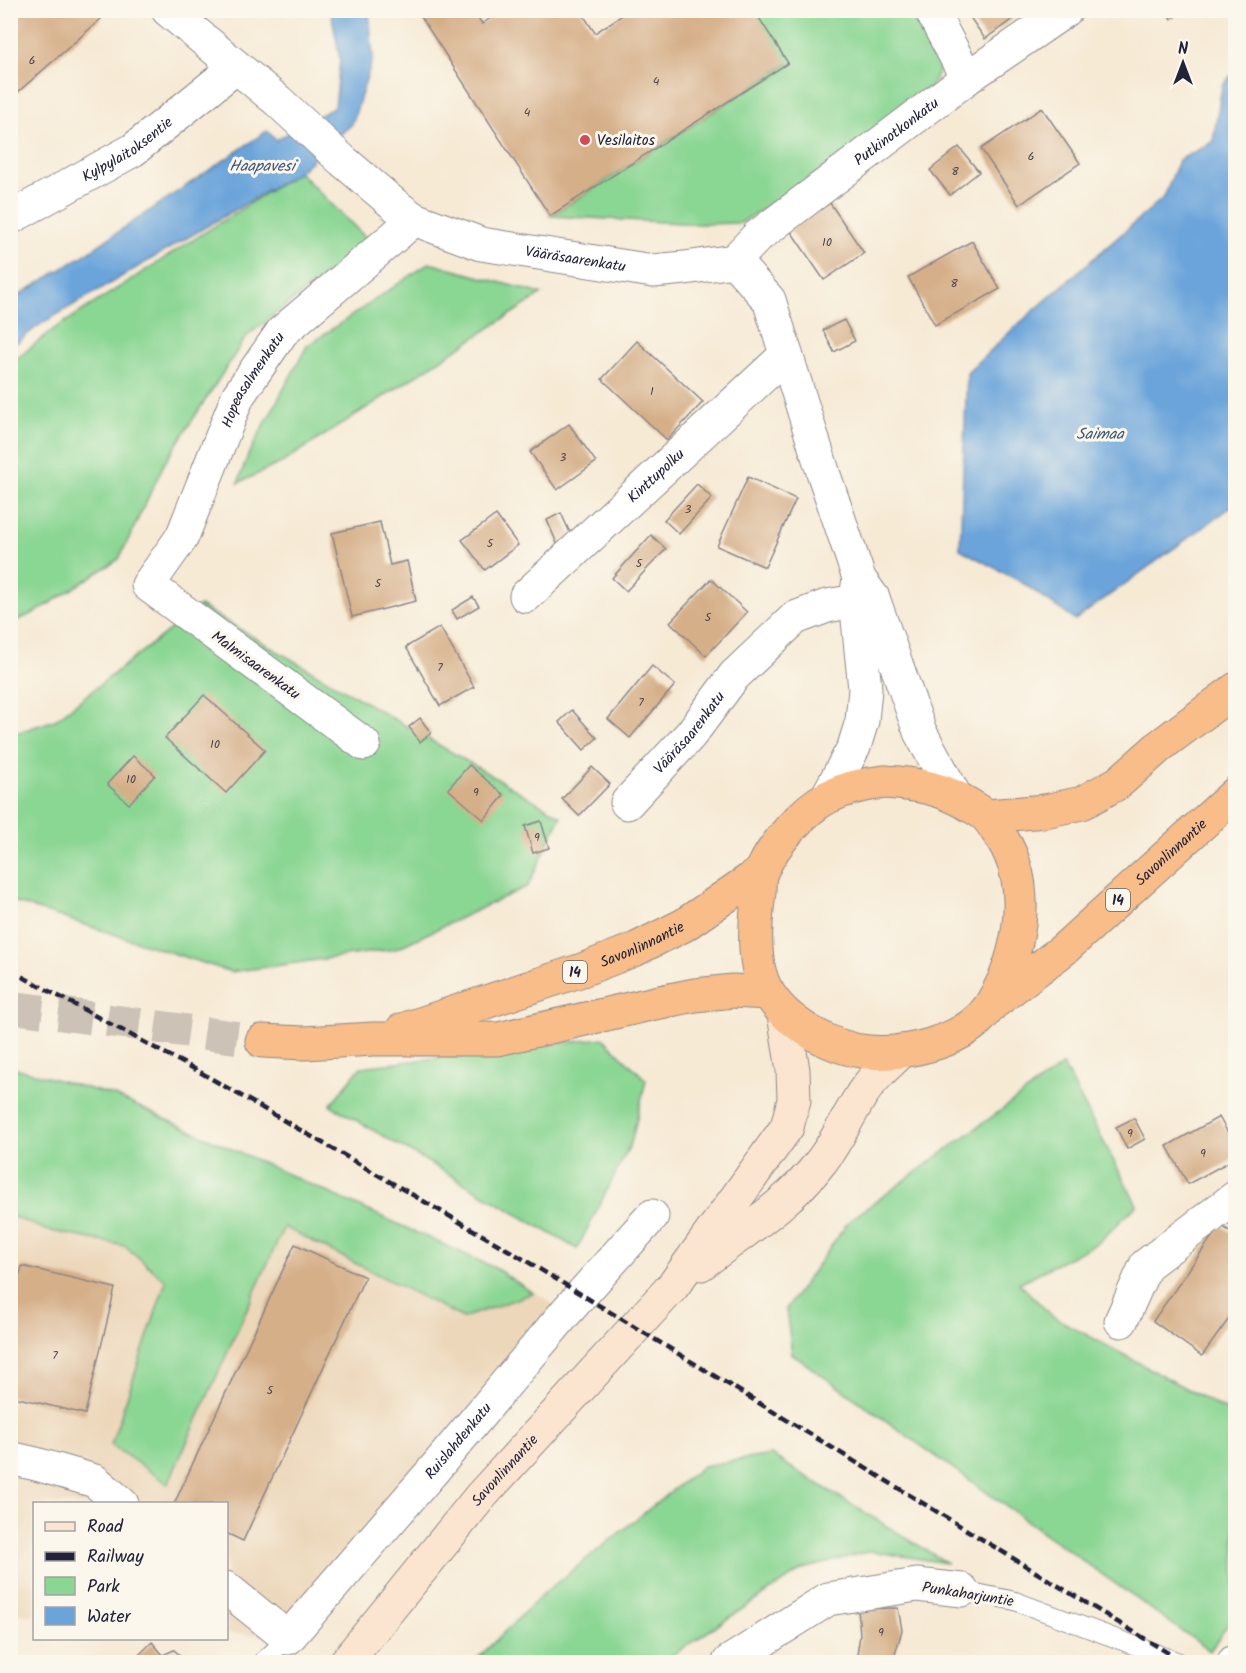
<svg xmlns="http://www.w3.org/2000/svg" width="1246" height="1673" font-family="Kalam,sans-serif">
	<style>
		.built { fill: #ecd7ba }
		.green { fill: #8ad693; stroke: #567c67; stroke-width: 1.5 }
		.water { fill: #6aa4da; stroke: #46638a; stroke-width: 1.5 }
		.building { fill: #d5af88 }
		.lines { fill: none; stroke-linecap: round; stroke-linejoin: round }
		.trunk-tunnel { stroke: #ccc2b6; stroke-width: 33; stroke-dasharray: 33 16; stroke-linecap: butt }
		.service-casing { stroke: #8c8688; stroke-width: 20 }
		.minor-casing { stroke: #8c8688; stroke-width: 35 }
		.secondary-casing { stroke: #8c8688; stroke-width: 35 }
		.trunk-casing { stroke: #8c8688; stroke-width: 35 }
		.service { stroke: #fff; stroke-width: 18 }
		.minor { stroke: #fff; stroke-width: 33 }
		.secondary { stroke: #fce5d0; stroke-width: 33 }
		.trunk { stroke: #f8bd89; stroke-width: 33 }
		.rail { stroke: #22223b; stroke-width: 4.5; stroke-dasharray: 9 4.5; stroke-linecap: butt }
		.poi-dot { fill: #d1495b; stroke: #fbf7ec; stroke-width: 2 }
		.labels { text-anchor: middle; stroke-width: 6; stroke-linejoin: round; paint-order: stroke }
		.number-label { font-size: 12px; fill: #4f454e }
		.shield { fill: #fbf7ec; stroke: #636270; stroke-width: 1.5 }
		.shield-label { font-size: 14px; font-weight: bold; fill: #22223b }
		.street-label { font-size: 15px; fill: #22223b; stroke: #fbf7ec }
		.poi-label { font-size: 15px; fill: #22223b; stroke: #fbf7ec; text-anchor: start }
		.water-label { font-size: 16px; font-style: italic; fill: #3f567b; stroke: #fbf7ec }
	</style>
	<rect width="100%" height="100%" fill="#fbf7ec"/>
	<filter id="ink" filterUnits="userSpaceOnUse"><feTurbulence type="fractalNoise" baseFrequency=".0167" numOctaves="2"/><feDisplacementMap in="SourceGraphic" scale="12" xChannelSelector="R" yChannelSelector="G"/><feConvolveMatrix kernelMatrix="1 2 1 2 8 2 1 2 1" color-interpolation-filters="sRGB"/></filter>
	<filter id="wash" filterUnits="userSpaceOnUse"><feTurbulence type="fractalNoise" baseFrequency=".008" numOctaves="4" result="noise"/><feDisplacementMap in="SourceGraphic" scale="24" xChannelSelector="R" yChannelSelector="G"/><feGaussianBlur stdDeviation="1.35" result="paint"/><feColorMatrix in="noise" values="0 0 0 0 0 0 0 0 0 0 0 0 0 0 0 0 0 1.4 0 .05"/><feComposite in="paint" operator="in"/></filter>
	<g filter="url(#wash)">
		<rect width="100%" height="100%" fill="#f6ead5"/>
		<path class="built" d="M10,1067L115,1096L495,1268L566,1312L288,1638L227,1633L226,1504H34V1616L11,1613Z"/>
		<g class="green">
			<path d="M754,11H913L931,40L941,66L923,103L741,223L700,224L550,216L788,64Z"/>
			<path d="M299,172L369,241L246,337L164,464L119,559L38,611L11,623V363L54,329Z"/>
			<path d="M429,263L542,294L283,462L238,483L248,455L307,346Z"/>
			<path d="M200,606L561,816L528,886L395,949L231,972L11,901L10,735L55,720Z"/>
			<path d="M603,1038L646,1080L631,1143L577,1249L330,1105L361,1067Z"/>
			<path d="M1063,1065L1137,1205L1098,1243L1019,1283L1052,1316L1235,1415V1613L1210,1651L792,1354L786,1309L849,1221Z"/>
			<path d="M11,1067L115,1096L495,1268L533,1293L463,1318L284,1227L168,1484L111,1445L166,1281L125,1246L46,1230L11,1216Z"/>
			<path d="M771,1455L947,1563L870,1551L803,1569L662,1662H474L544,1593L703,1466Z"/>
		</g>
		<g class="water">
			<path d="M331,11H369L373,58L352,124L299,172L41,324L11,347V300L81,257L267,131L276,140L335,107L340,59Z"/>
			<path d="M1235,71V504L1075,620L1021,582L960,549L967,373L1014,328L1164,197L1179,160L1213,142L1222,86Z"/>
		</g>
		<g id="blocks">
			<g class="building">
				<path d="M22,10H96L102,18L10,99V21Z"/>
				<path d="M431,10H473L482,24L502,10H580L595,33L630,10H754L788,63L550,216L421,17Z"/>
				<path d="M965,10H1025L985,39Z"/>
				<path d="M1165,10H1184L1171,19Z"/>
				<path d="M1042,108L1080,163L1019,205L981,149Z"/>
				<path d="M959,147L979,172L950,195L930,170Z"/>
				<path d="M830,203L864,253L824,280L790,230Z"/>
				<path d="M972,241L1000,289L935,325L908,277Z"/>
				<path d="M844,320L855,341L834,352L823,330Z"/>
				<path d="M637,341L703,402L667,440L602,379Z"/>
				<path d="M569,424L596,462L557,490L530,452Z"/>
				<path d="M748,477L796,499L765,567L717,546Z"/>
				<path d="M697,484L712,498L679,534L664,520Z"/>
				<path d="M561,513L576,546L561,553L547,520Z"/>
				<path d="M496,515L518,545L485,570L462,540Z"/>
				<path d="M380,522L390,565L407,561L416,601L352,617L332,533Z"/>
				<path d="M651,535L666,549L626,591L612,578Z"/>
				<path d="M711,579L747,612L706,656L670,622Z"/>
				<path d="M473,597L479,606L457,619L452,610Z"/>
				<path d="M440,627L474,687L440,706L406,647Z"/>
				<path d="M652,666L675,685L630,738L608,719Z"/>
				<path d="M204,695L265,750L226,793L165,738Z"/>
				<path d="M572,710L597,738L584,750L559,722Z"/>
				<path d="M420,718L431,733L420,742L409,727Z"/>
				<path d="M133,756L155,775L129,804L107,784Z"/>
				<path d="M469,765L504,795L484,820L448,789Z"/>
				<path d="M592,767L610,784L579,816L562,799Z"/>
				<path d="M541,821L549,848L533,853L525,826Z"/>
				<path d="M1219,1117L1236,1147V1158L1188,1184L1167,1146Z"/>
				<path d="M1134,1118L1145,1139L1127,1149L1116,1127Z"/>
				<path d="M1220,1225L1236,1235V1309L1202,1356L1153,1321Z"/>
				<path d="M295,1244L365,1277L243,1541L226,1533V1504H174Z"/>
				<path d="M22,1266L115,1288L85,1414L10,1396V1315Z"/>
				<path d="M898,1608L902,1630L894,1658L857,1655L860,1635L858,1609Z"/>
				<path d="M152,1642L163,1655L174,1650L187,1662H132Z"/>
			</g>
		</g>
	</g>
	<g filter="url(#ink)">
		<use href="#blocks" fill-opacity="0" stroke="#8c8688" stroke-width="1.5"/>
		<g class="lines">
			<path class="trunk-tunnel" d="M10,1007L262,1041"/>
			<g class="service-casing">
				<g id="service">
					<path d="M962,1590L1015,1601L1179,1662"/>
					<path d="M262,1662L288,1638"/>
				</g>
			</g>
			<g class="minor-casing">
				<g id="minor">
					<path id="s1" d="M168,10L278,101L342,160L395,205L414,219L481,244L653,271L685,268L734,261L769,300L824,475L859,578L856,600L865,689L862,721L854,747L827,797"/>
					<path d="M931,10L967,78"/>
					<path id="s2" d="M10,218L133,150L236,67"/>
					<path id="s3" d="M734,261L758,236L967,78L1066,10"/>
					<path d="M863,584L873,598L920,732L955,796"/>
					<path id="s4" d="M526,596L786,355"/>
					<path id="s5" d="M364,744L148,585L182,537L238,396L282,332L395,236L414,219"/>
					<path id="s6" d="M627,803L691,734L734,676L795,618L827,606L873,598"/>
					<path d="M1121,1321L1146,1265L1236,1197"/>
					<path d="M10,1458L36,1464L95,1481L122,1504"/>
					<path id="s7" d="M226,1588L288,1638L431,1473L566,1312L652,1216"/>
					<path d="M729,1662L828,1599L917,1585L962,1590"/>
					<path d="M1234,1662L1236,1661"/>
				</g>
			</g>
			<g class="secondary-casing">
				<g id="secondary">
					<path d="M701,1264C740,1234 791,1202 820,1163C836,1143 846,1120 859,1099C870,1080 886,1066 902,1051"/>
					<path id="s8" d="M346,1662L480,1497L673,1286L787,1127L794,1100L793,1070L784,1014"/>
				</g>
			</g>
			<g class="trunk-casing">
				<g id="trunk">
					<path d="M885,782C917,784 943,788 971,806C976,809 982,812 986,816C990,820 994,826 997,831C1029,874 1024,930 1005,978C998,992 993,1005 982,1016C957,1043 904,1055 868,1052C833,1049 788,1024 769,994C751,968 755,922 759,892C759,885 759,876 762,870C774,844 803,810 828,797C846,788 865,784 885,782Z"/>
					<path d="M987,816L1045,811L1082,803L1118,783L1161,745L1236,689"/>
					<path id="s9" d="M996,1001L1063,950L1236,793"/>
					<path id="s10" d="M402,1030L582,970L636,949L684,925L761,872"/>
					<path d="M262,1041L304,1043L374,1039H498L655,1003L695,995L733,991L768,993"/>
				</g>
			</g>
			<use href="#service" class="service"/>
			<use href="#minor" class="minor"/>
			<use href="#secondary" class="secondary"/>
			<use href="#trunk" class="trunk"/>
			<path class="rail" d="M10,970L198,1071L515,1254L1183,1662"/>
		</g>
	</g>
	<circle class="poi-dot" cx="585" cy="140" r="6"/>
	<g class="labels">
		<g class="number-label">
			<text x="32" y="64">6</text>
			<text x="656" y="85">4</text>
			<text x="527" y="116">4</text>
			<text x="1031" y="160">6</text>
			<text x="955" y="175">8</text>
			<text x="827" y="246">10</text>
			<text x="954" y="287">8</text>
			<text x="652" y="395">1</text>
			<text x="563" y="461">3</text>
			<text x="688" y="513">3</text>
			<text x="490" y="547">5</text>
			<text x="639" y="567">5</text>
			<text x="378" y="587">5</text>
			<text x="708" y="621">5</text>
			<text x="440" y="671">7</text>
			<text x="641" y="706">7</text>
			<text x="215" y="748">10</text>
			<text x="131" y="783">10</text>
			<text x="476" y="796">9</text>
			<text x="537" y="841">9</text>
			<text x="1130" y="1137">9</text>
			<text x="1203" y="1157">9</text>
			<text x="55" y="1359">7</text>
			<text x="270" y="1394">5</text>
			<text x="881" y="1636">9</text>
		</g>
		<g class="shield">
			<rect x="1106" y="889" width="24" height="22" rx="4.5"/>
			<rect x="563" y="961" width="24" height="22" rx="4.5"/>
		</g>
		<g class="shield-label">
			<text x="1118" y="905">14</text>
			<text x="575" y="977">14</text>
		</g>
		<g class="street-label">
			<text dy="5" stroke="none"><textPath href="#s3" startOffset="208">Putkinotkonkatu</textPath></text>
			<text dy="5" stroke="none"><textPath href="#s2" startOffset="136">Kylpylaitoksentie</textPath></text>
			<text dy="5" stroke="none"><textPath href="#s1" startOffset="490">Vääräsaarenkatu</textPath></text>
			<text dy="5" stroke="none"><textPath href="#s5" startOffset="500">Hopeasalmenkatu</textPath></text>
			<text dy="5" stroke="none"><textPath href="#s4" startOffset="177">Kinttupolku</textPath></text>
			<text transform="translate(256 665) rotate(36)" y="5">Malmisaarenkatu</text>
			<text dy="5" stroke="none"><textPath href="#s6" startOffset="94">Vääräsaarenkatu</textPath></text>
			<text dy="5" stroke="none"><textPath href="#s9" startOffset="230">Savonlinnantie</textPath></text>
			<text dy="5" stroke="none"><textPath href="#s10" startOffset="255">Savonlinnantie</textPath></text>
			<text dy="5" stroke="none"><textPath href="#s7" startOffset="340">Ruislahdenkatu</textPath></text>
			<text dy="5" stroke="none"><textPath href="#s8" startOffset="249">Savonlinnantie</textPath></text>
			<text transform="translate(968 1594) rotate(9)" y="5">Punkaharjuntie</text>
		</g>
		<g class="poi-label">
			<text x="597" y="145">Vesilaitos</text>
		</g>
		<g class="water-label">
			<text x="262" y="171">Haapavesi</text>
			<text x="1100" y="439">Saimaa</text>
		</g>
	</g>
	<rect width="1246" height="1673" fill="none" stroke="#fbf7ec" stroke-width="36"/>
	<rect x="33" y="1502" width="195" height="138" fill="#fbf7ec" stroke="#a4a2a5" stroke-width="1.5"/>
	<rect x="45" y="1522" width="30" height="9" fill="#fce5d0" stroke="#a4a2a5" stroke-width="1.5"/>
	<text x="87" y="1532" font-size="18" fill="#22223b">Road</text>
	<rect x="45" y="1552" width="30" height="9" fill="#22223b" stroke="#a4a2a5" stroke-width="1.5"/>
	<text x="87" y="1562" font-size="18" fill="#22223b">Railway</text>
	<rect x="45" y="1577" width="30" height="18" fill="#8ad693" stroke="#a4a2a5" stroke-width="1.5"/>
	<text x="87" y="1592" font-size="18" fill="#22223b">Park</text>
	<rect x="45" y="1607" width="30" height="18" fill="#6aa4da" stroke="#a4a2a5" stroke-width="1.5"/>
	<text x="87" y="1622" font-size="18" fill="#22223b">Water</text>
	<g transform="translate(1183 63)" stroke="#fbf7ec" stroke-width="4.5" paint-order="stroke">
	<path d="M0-4.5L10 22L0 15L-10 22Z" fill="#22223b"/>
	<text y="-9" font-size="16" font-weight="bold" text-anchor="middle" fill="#22223b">N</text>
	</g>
</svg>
